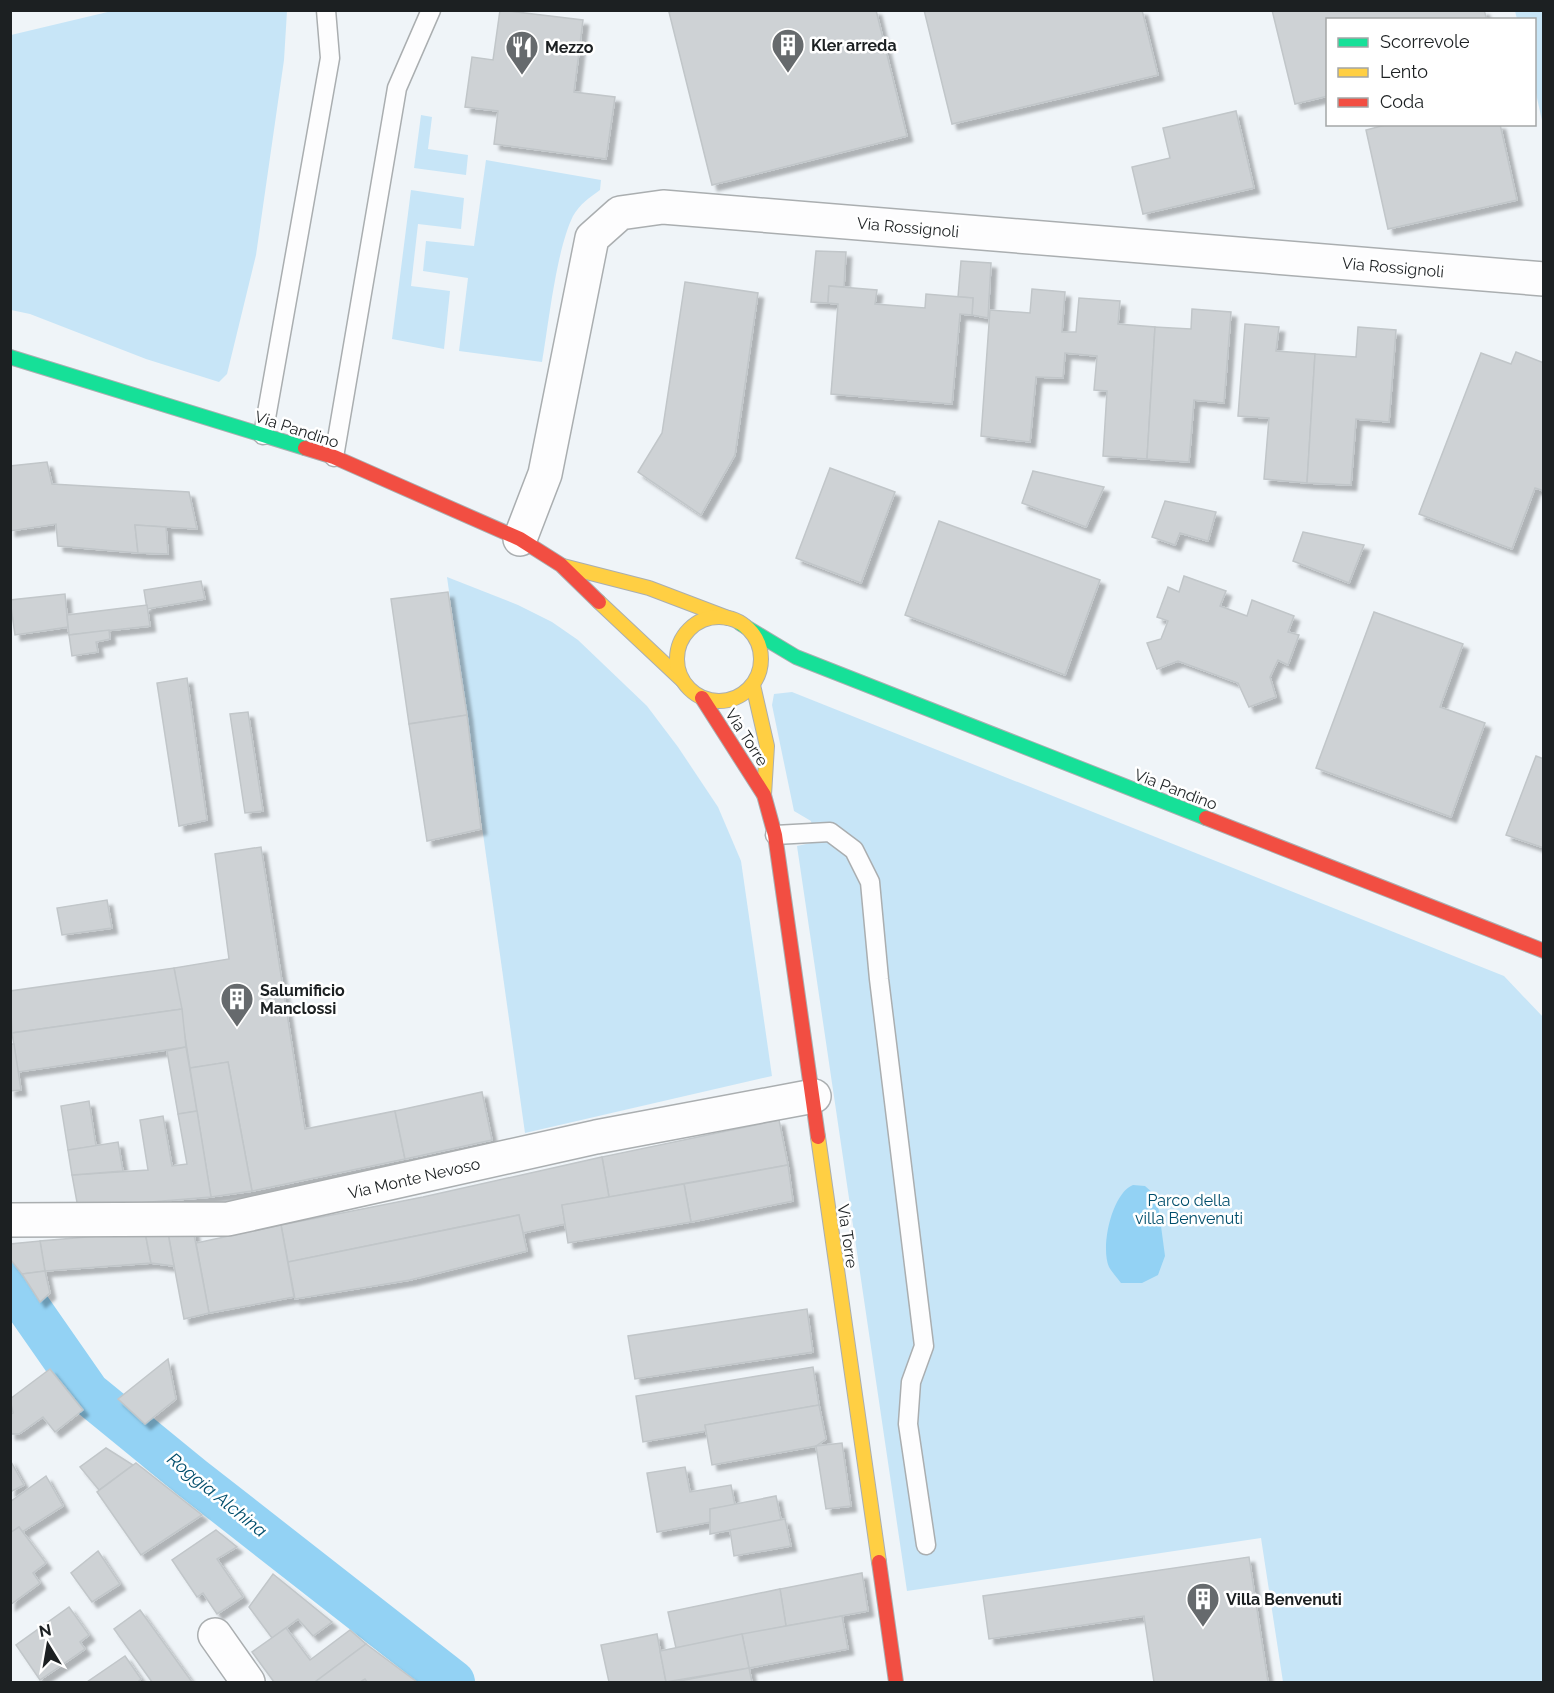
<svg xmlns="http://www.w3.org/2000/svg" width="1554" height="1693" font-family="Raleway,sans-serif">
	<style>
		.green { fill: #c7e5f7 }
		.water { fill: #93d2f4 }
		.lines { fill: none; stroke-linecap: round; stroke-linejoin: round }
		.canal { stroke: #93d2f4; stroke-width: 44 }
		.building { fill: #ced2d5; stroke: #c1c6c9; stroke-width: 1.5; filter: url(#shadow) }
		.lane-casing { stroke: #aaaeb0; stroke-width: 21 }
		.street-casing { stroke: #aaaeb0; stroke-width: 36 }
		.fast-casing { stroke: #aaaeb0; stroke-width: 16 }
		.slow-casing { stroke: #aaaeb0; stroke-width: 16 }
		.jam-casing { stroke: #aaaeb0; stroke-width: 16 }
		.lane { stroke: #fdfdfe; stroke-width: 18 }
		.street { stroke: #fdfdfe; stroke-width: 33 }
		.fast { stroke: #16e098; stroke-width: 14 }
		.slow { stroke: #ffcf43; stroke-width: 14 }
		.jam { stroke: #f24e42; stroke-width: 14 }
		.labels { text-anchor: middle; stroke-width: 5; stroke-linejoin: round; paint-order: stroke }
		.poi-label { font-size: 16px; font-weight: bold; fill: #1c2022; stroke: #fff; text-anchor: start }
		.street-label { font-size: 16px; fill: #1c2022; stroke: #fff }
		.park-label { font-size: 16px; fill: #004e6c; stroke: #fff }
		.water-label { font-size: 18px; font-style: italic; fill: #004e6c; stroke: #fff }
	</style>
	<defs>
		<filter id="shadow"><feDropShadow dx="5.5" dy="5.5" stdDeviation="1.5" flood-color="#0004"/></filter>
	</defs>
	<rect width="100%" height="100%" fill="#eff4f8"/>
	<g class="green">
		<path d="M116,10L287,11L284,60L256,255L227,374L219,382L146,359L30,314L11,310V35Z"/>
		<path d="M1515,11H1543V125L1535,89L1534,20L1517,19Z"/>
		<path d="M421,115L432,117L428,149L468,155L466,175L414,168Z"/>
		<path d="M486,160L601,180L600,190C589,198 580,204 573,216C556,251 549,322 542,362L459,351L468,278L423,271L426,241L474,246Z"/>
		<path d="M411,190L464,198L461,229L418,224L411,286L450,291L444,349L392,339Z"/>
		<path d="M447,577L518,605L552,622L578,640L647,706L678,747L718,807L741,861L772,1076L525,1133Z"/>
		<path d="M792,692L1504,976L1543,1017V1682H1283L1261,1538L907,1591L797,846L815,842L811,821L794,811L772,705L774,694Z"/>
	</g>
	<path class="water" d="M1133,1185L1145,1186L1154,1194L1159,1211L1165,1256L1158,1275L1142,1283H1121C1117,1278 1112,1272 1109,1267C1100,1247 1112,1193 1133,1185Z"/>
	<g class="lines">
		<path class="canal" d="M10,1281L88,1393L192,1478L453,1682"/>
	</g>
	<g class="building">
		<path d="M500,10L583,20L574,92L615,97L606,159L494,144L498,111L465,107L472,57L493,60Z"/>
		<path d="M675,10H876L907,136L712,185L669,12Z"/>
		<path d="M924,10H1142L1158,75L952,124Z"/>
		<path d="M1272,10H1484L1487,20H1328V96L1295,104Z"/>
		<path d="M1236,111L1254,188L1143,214L1132,167L1170,158L1163,128Z"/>
		<path d="M1389,124H1500L1517,200L1388,229L1366,130Z"/>
		<path d="M816,251L846,252L844,287L829,286L828,303L811,302Z"/>
		<path d="M961,261L991,263L988,318L972,315L973,298L958,297Z"/>
		<path d="M685,282L758,293L735,455L701,515L638,472L662,433Z"/>
		<path d="M829,286L877,290L875,304L925,308L926,294L973,298L972,315L960,314L952,404L831,394L838,304L828,303Z"/>
		<path d="M1032,289L1065,292L1062,332H1076L1079,298L1120,301L1118,324L1155,327L1147,459L1103,456L1107,391L1094,390L1097,356L1065,353L1063,378L1036,377L1030,442L981,436L990,310L1030,313Z"/>
		<path d="M1192,309L1231,312L1224,403L1194,400L1189,462L1147,459L1155,327L1191,329Z"/>
		<path d="M1245,324L1279,327L1276,351L1315,354L1307,483L1264,479L1269,418L1238,416Z"/>
		<path d="M1358,327L1396,330L1389,422L1356,419L1351,485L1307,483L1315,354L1356,357Z"/>
		<path d="M1516,352L1544,363V491L1535,488L1512,549L1419,514L1481,353L1511,364Z"/>
		<path d="M47,462L52,484L189,492L197,529L135,525L138,553L58,546L56,524L10,531V466Z"/>
		<path d="M830,468L895,492L861,583L796,558Z"/>
		<path d="M1033,471L1104,487L1086,527L1022,503Z"/>
		<path d="M1165,501L1216,512L1208,541L1180,533L1175,545L1152,537Z"/>
		<path d="M939,521L1100,580L1065,675L905,615Z"/>
		<path d="M135,525L166,527L168,554L138,553Z"/>
		<path d="M1303,532L1364,545L1349,583L1293,561Z"/>
		<path d="M1184,576L1226,591L1220,606L1247,616L1252,600L1294,616L1288,632L1299,635L1288,665L1278,660L1270,677L1276,697L1249,707L1238,683L1178,661L1157,669L1147,643L1161,639L1168,621L1157,617L1168,587L1179,592Z"/>
		<path d="M201,581L205,599L147,609L144,590Z"/>
		<path d="M448,592L467,715L409,724L391,599Z"/>
		<path d="M65,594L68,627L15,635L10,600Z"/>
		<path d="M147,605L150,626L69,635L67,615Z"/>
		<path d="M1374,612L1463,644L1440,707L1485,723L1451,817L1316,768Z"/>
		<path d="M109,630L110,639L96,642L98,652L72,656L69,635Z"/>
		<path d="M187,678L207,820L179,826L157,683Z"/>
		<path d="M248,712L263,811L245,813L230,714Z"/>
		<path d="M467,715L481,829L427,841L409,724Z"/>
		<path d="M1536,756L1544,759V848L1506,835Z"/>
		<path d="M261,847L305,1129L395,1111L405,1159L252,1191L228,1062L190,1068L174,968L229,959L215,854Z"/>
		<path d="M107,900L112,928L62,935L57,908Z"/>
		<path d="M174,968L182,1009L12,1033L10,991Z"/>
		<path d="M182,1009L186,1047L18,1072L12,1033Z"/>
		<path d="M10,1044H14L21,1090L10,1091Z"/>
		<path d="M186,1047L197,1111L178,1114L167,1051Z"/>
		<path d="M228,1062L252,1191L211,1197L190,1068Z"/>
		<path d="M482,1092L492,1140L405,1159L395,1111Z"/>
		<path d="M89,1101L96,1146L68,1150L61,1106Z"/>
		<path d="M197,1111L211,1197L78,1208L72,1175L148,1170L140,1120L163,1116L172,1166L187,1164L178,1114Z"/>
		<path d="M779,1120L788,1165L609,1197L602,1157Z"/>
		<path d="M118,1142L123,1171L72,1175L68,1150Z"/>
		<path d="M602,1157L609,1197L562,1205L565,1224L523,1233L519,1215L288,1262L281,1225L423,1197Z"/>
		<path d="M788,1165L793,1201L691,1222L684,1184Z"/>
		<path d="M684,1184L691,1222L568,1243L562,1205Z"/>
		<path d="M519,1215L527,1251L410,1280L295,1299L288,1262Z"/>
		<path d="M281,1225L294,1297L209,1313L196,1243Z"/>
		<path d="M193,1229L209,1313L184,1319L168,1233Z"/>
		<path d="M145,1232L151,1263L45,1271L40,1241Z"/>
		<path d="M145,1232L168,1233L174,1266L151,1263Z"/>
		<path d="M40,1241L45,1271L22,1274L10,1259V1244Z"/>
		<path d="M45,1271L50,1293L40,1302L22,1274Z"/>
		<path d="M807,1309L813,1352L635,1379L628,1336Z"/>
		<path d="M168,1359L176,1399L145,1424L118,1399Z"/>
		<path d="M813,1367L819,1405L705,1425L706,1431L643,1442L636,1396Z"/>
		<path d="M50,1369L83,1410L55,1432L43,1417L19,1434H10V1415L13,1413L10,1399Z"/>
		<path d="M819,1405L826,1439L816,1446L712,1465L705,1425Z"/>
		<path d="M842,1443L851,1506L826,1509L816,1446Z"/>
		<path d="M106,1448L133,1465L99,1490L80,1467Z"/>
		<path d="M10,1460L24,1485L10,1492Z"/>
		<path d="M136,1463L202,1515L141,1555L97,1492Z"/>
		<path d="M685,1467L690,1492L731,1485L735,1505L710,1509L711,1522L657,1532L647,1473Z"/>
		<path d="M46,1476L63,1506L22,1532L19,1527L10,1533V1502Z"/>
		<path d="M776,1496L781,1520L710,1534V1509Z"/>
		<path d="M785,1519L791,1546L734,1556L730,1530Z"/>
		<path d="M19,1527L46,1563L33,1573L40,1583L10,1605V1533Z"/>
		<path d="M216,1530L237,1547L217,1559L243,1597L217,1614L203,1593L197,1597L172,1560Z"/>
		<path d="M98,1551L120,1584L92,1602L71,1573Z"/>
		<path d="M1249,1557L1268,1682H1154L1144,1616L989,1639L983,1596Z"/>
		<path d="M862,1573L868,1611L786,1626L780,1589Z"/>
		<path d="M273,1574L332,1622L313,1636L298,1619L272,1638L249,1607Z"/>
		<path d="M780,1589L786,1626L676,1648L668,1612Z"/>
		<path d="M69,1607L89,1635L80,1642L85,1649L40,1680L16,1645Z"/>
		<path d="M140,1610L192,1682H152L114,1629Z"/>
		<path d="M842,1616L848,1649L749,1668L742,1634Z"/>
		<path d="M286,1628L310,1660L350,1630L366,1644L315,1682H274L252,1652Z"/>
		<path d="M657,1634L666,1682H609L601,1645Z"/>
		<path d="M742,1634L749,1668L666,1682L660,1651Z"/>
		<path d="M366,1644L417,1682H367L365,1679L360,1682H315Z"/>
		<path d="M125,1656L141,1679L138,1682H87Z"/>
		<path d="M749,1668L752,1682H674Z"/>
	</g>
	<g class="lines">
		<g class="lane-casing">
			<g id="lane">
				<path d="M263,435L330,58L326,10"/>
				<path d="M334,457L397,88L431,10"/>
				<path d="M775,835L830,832L854,850L870,882L879,979L924,1346L911,1382L908,1424L926,1545"/>
			</g>
		</g>
		<g class="street-casing">
			<g id="street">
				<path d="M520,539L545,474L592,238L620,213L663,207L1544,279"/>
				<path d="M10,1220L228,1219L596,1137L814,1096"/>
				<path d="M215,1635L248,1682"/>
			</g>
		</g>
		<g class="fast-casing">
			<g id="fast">
				<path d="M10,357L305,448"/>
				<path d="M741,624L796,657L1206,818"/>
			</g>
		</g>
		<g class="slow-casing">
			<g id="slow">
				<path d="M563,566L649,588L728,618"/>
				<path d="M599,602L682,680"/>
				<circle cx="719" cy="659" r="42"/>
				<path d="M753,685L767,746L764,795"/>
				<path d="M818,1137L879,1562"/>
			</g>
		</g>
		<g class="jam-casing">
			<g id="jam">
				<path d="M305,448L334,457L520,539L561,565L599,602"/>
				<path d="M702,698L764,795L775,835L818,1137"/>
				<path d="M1206,818L1544,951"/>
				<path d="M879,1562L896,1682"/>
			</g>
		</g>
		<use href="#lane" class="lane"/>
		<use href="#street" class="street"/>
		<use href="#fast" class="fast"/>
		<use href="#slow" class="slow"/>
		<use href="#jam" class="jam"/>
	</g>
	<defs>
		<g id="building-pin" transform="scale(1.725)"><path d="M0 17L-7.5 6A9.5 9.5 0 1 1 7.5 6Z" fill="#666a6d" stroke="#fff"/><path d="M-4-6H4V6H1V3H-1V6H-4ZM-2.5-4.3h1.7v1.8h-1.7ZM.8-4.3h1.7v1.8H.8ZM-2.5-1h1.7V.8h-1.7ZM.8-1h1.7V.8H.8Z" fill="#fff"/></g>
		<g id="restaurant-pin" transform="scale(1.725)"><path d="M0 17L-7.5 6A9.5 9.5 0 1 1 7.5 6Z" fill="#666a6d" stroke="#fff"/><path d="M-5-6h1v4h1v-4h1v4h1v-4h1v5L-1.5 .5V6h-2V.5L-5-1ZM5-6V6H3V1.5H1.5Q1.5-4 5-6Z" fill="#fff"/></g>
	</defs>
	<g fill-rule="evenodd">
		<use href="#building-pin" x="788" y="45"/>
		<use href="#restaurant-pin" x="522" y="47"/>
		<use href="#building-pin" x="237" y="999"/>
		<use href="#building-pin" x="1203" y="1599"/>
	</g>
	<g class="labels">
		<g class="poi-label">
			<text x="811" y="51">Kler arreda</text>
			<text x="545" y="53">Mezzo</text>
			<text x="260" y="996">Salumificio<tspan x="260" dy="18">Manclossi</tspan></text>
			<text x="1226" y="1605">Villa Benvenuti</text>
		</g>
		<g class="street-label">
			<text transform="translate(908 227) rotate(5)" y="6">Via Rossignoli</text>
			<text transform="translate(1393 267) rotate(5)" y="6">Via Rossignoli</text>
			<text transform="translate(297 429) rotate(18)" y="6">Via Pandino</text>
			<text transform="translate(747 737) rotate(57)" y="6">Via Torre</text>
			<text transform="translate(1176 789) rotate(21)" y="6">Via Pandino</text>
			<text transform="translate(414 1178) rotate(-13)" y="6">Via Monte Nevoso</text>
			<text transform="translate(848 1236) rotate(82)" y="6">Via Torre</text>
		</g>
		<g class="park-label">
			<text x="1189" y="1206">Parco della<tspan x="1189" dy="18">villa Benvenuti</tspan></text>
		</g>
		<g class="water-label">
			<text transform="translate(217 1495) rotate(39)" y="6">Roggia Alchina</text>
		</g>
	</g>
	<rect width="1554" height="1693" fill="none" stroke="#1c2022" stroke-width="24"/>
	<rect x="1326" y="18" width="210" height="108" fill="#ffffff" stroke="#a4a6a7" stroke-width="1.5"/>
	<rect x="1338" y="38" width="30" height="9" fill="#16e098" stroke="#a4a6a7" stroke-width="1.5"/>
	<text x="1380" y="48" font-size="18" fill="#1c2022">Scorrevole</text>
	<rect x="1338" y="68" width="30" height="9" fill="#ffcf43" stroke="#a4a6a7" stroke-width="1.5"/>
	<text x="1380" y="78" font-size="18" fill="#1c2022">Lento</text>
	<rect x="1338" y="98" width="30" height="9" fill="#f24e42" stroke="#a4a6a7" stroke-width="1.5"/>
	<text x="1380" y="108" font-size="18" fill="#1c2022">Coda</text>
	<g transform="translate(48 1645) rotate(349)" stroke="#ffffff" stroke-width="4.5" paint-order="stroke">
	<path d="M0-4.5L10 22L0 15L-10 22Z" fill="#1c2022"/>
	<text y="-9" font-size="16" font-weight="bold" text-anchor="middle" fill="#1c2022">N</text>
	</g>
</svg>
